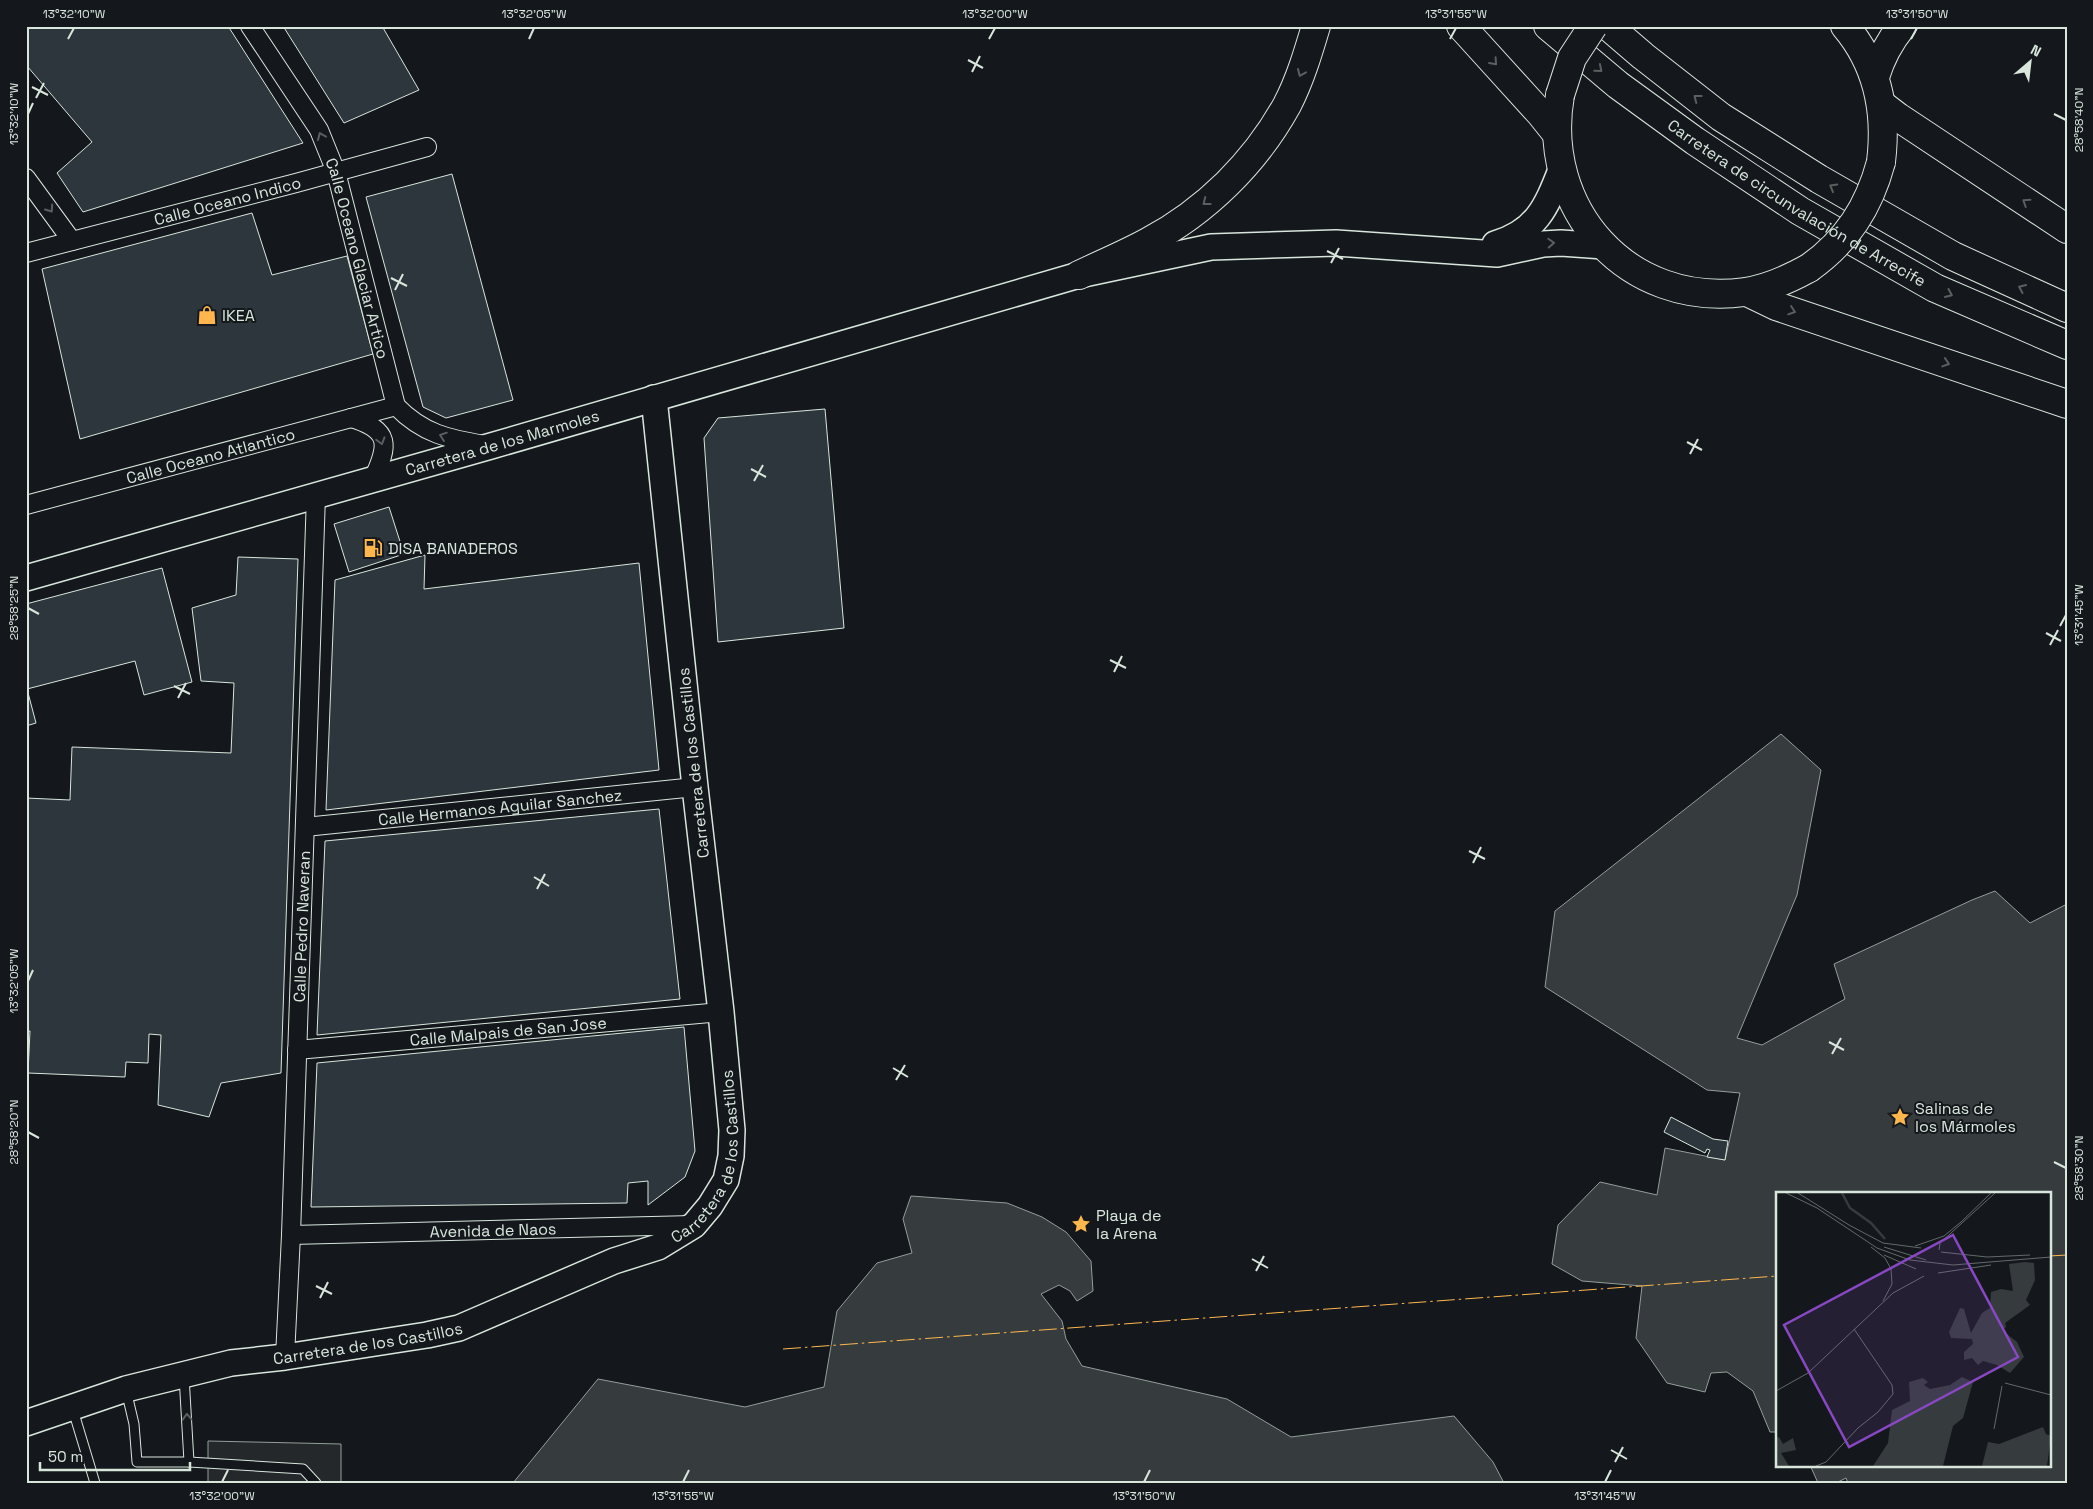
<svg xmlns="http://www.w3.org/2000/svg" width="2093" height="1509" font-family="'Space Grotesk',sans-serif">
	<style>
		.parking { fill: #24282b; stroke: #939e99 }
		.water { fill: #363b3e; stroke: #939e99 }
		.building { fill: #2c363c; stroke: #d8e6dc }
		.lines { fill: none; stroke-linecap: round; stroke-linejoin: round }
		.service-casing { stroke: #d8e6dc; stroke-width: 11 }
		.minor-casing { stroke: #d8e6dc; stroke-width: 20 }
		.secondary-casing { stroke: #d8e6dc; stroke-width: 28 }
		.primary-casing { stroke: #d8e6dc; stroke-width: 30 }
		.motorway-casing { stroke: #d8e6dc; stroke-width: 30 }
		.service { stroke: #14181c; stroke-width: 9 }
		.minor { stroke: #14181c; stroke-width: 18 }
		.secondary { stroke: #14181c; stroke-width: 25 }
		.primary { stroke: #14181c; stroke-width: 28 }
		.motorway { stroke: #14181c; stroke-width: 28 }
		.primary-bridge-casing { stroke: #d8e6dc; stroke-width: 30; stroke-linecap: butt }
		.primary-bridge { stroke: #14181c; stroke-width: 28 }
		.power { stroke: #ffb74d; stroke-width: 1; stroke-dasharray: 18 4 2.5 4; stroke-linecap: butt }
		.oneway { stroke: #59605f }
		.ticks { fill: none; stroke: #d8e6dc; stroke-width: 2 }
		.labels { text-anchor: middle; stroke-width: 4; stroke-linejoin: round; paint-order: stroke }
		.street-label { font-size: 16px; fill: #d8e6dc; stroke: #14181c }
		.poi-label { font-size: 16px; fill: #d8e6dc; stroke: #14181c; text-anchor: start }
		.inset-river { fill: none; stroke: #363b3e; stroke-width: 2.5 }
		.inset-road { fill: none; stroke: #626a69; stroke-width: 1 }
		.view { fill: #8948c3; fill-opacity: 0.15; stroke: #8948c3; stroke-width: 2.5 }
		.inset-edge { fill: none; stroke: #d8e6dc; stroke-width: 2.5 }
		.neatline { fill: none; stroke: #d8e6dc; stroke-width: 2 }
		.ticks-label { font-size: 12px; text-anchor: middle; fill: #d8e6dc }
	</style>
	<rect width="100%" height="100%" fill="#14181c"/>
	<path class="parking" d="M208,1441L341,1444V1483H208Z"/>
	<g class="water">
		<path d="M1781,734L1821,770L1797,895L1737,1038L1762,1045L1845,999L1834,964L1972,900L1995,891L2030,923L2067,904V1483H1848L1846,1478L1836,1483H1818L1810,1465H2049V1193H1777V1432H1770L1753,1391L1727,1372L1711,1373L1705,1392L1667,1383L1636,1338L1642,1286L1582,1281L1552,1264L1558,1225L1600,1182L1657,1195L1665,1148L1725,1160L1740,1093L1707,1090L1545,987L1555,911Z"/>
		<path d="M911,1196L1007,1203L1042,1217L1066,1232L1091,1261L1093,1291L1077,1301L1070,1291L1059,1285L1041,1294L1062,1321L1066,1339L1082,1366L1227,1399L1291,1437L1454,1416L1493,1462L1504,1483H513L598,1379L745,1407L824,1387L837,1311L877,1263L912,1253L903,1219Z"/>
	</g>
	<g class="building">
		<path d="M26,26H228L303,143L83,212L57,173L92,142L27,66L26,67Z"/>
		<path d="M283,26H382L419,90L344,123Z"/>
		<path d="M452,174L513,400L446,418L423,407L366,197Z"/>
		<path d="M252,213L272,275L347,256L373,354L80,439L42,269Z"/>
		<path d="M825,409L844,628L718,642L704,438L718,418Z"/>
		<path d="M389,507L404,554L349,572L334,524Z"/>
		<path d="M425,555L424,589L639,563L659,770L326,810L335,580Z"/>
		<path d="M238,557L298,559L281,1073L221,1083L209,1117L158,1105L161,1035L149,1034L148,1063L126,1062L125,1077L28,1073L30,1031H26V798L70,800L72,747L231,753L234,683L201,681L192,608L236,595Z"/>
		<path d="M162,568L192,682L144,695L135,661L27,689L36,723L26,726V604Z"/>
		<path d="M659,809L680,999L317,1035L325,841Z"/>
		<path d="M684,1027L695,1151L685,1177L648,1205V1181L628,1183L627,1203L311,1207L317,1063Z"/>
		<path d="M1671,1117L1713,1139L1728,1141L1725,1160L1707,1157L1710,1150L1707,1149L1705,1153L1664,1132Z"/>
	</g>
	<g class="lines">
		<g class="service-casing">
			<g id="service">
				<path d="M126,1390L134,1424L137,1462H189L184,1376"/>
				<path d="M73,1410L95,1483"/>
				<path d="M189,1462L303,1469L316,1483"/>
			</g>
		</g>
		<g class="minor-casing">
			<g id="minor">
				<path id="s1" d="M250,26L319,130L336,172L396,406C423,434 449,439 485,445"/>
				<path d="M26,178L72,241"/>
				<path id="s2" d="M26,253L296,183L427,147"/>
				<path d="M351,418C391,430 389,445 373,479"/>
				<path id="s3" d="M26,505L396,406"/>
				<path id="s4" d="M305,827L695,787"/>
				<path id="s5" d="M297,1050L721,1012"/>
				<path id="s6" d="M291,1235L693,1225"/>
				<path id="s7" d="M285,1357L291,1235L316,495"/>
			</g>
		</g>
		<g class="secondary-casing">
			<g id="secondary">
				<path d="M1495,244C1536,232 1546,208 1561,170"/>
				<path id="s8" d="M26,578L491,446L1079,275L1211,247L1336,243L1497,254L1543,244L1561,243L1604,246"/>
				<path id="s9" d="M26,1423L126,1389L231,1363L285,1357L427,1335L459,1328L614,1261L658,1247L694,1225L710,1206L726,1180L731,1156L732,1130L721,1012L695,787L654,398"/>
			</g>
		</g>
		<g class="primary-casing">
			<g id="primary">
				<path d="M1845,26C1878,65 1887,113 1881,162"/>
				<path d="M1875,77C1881,57 1889,42 1902,26"/>
				<path d="M1560,95C1540,209 1627,308 1745,292C1768,289 1789,279 1809,268"/>
			</g>
		</g>
		<g class="motorway-casing">
			<g id="motorway">
				<path d="M1461,26L1540,113L1556,133"/>
				<path id="s10" d="M1548,26L1618,85L1695,141L1800,211L1935,288L2067,345"/>
				<path d="M1608,26L1643,56L1721,117L1819,179L1953,256L2067,308"/>
				<path d="M1881,104L1898,117L2067,229"/>
				<path d="M1079,275C1102,264 1126,254 1148,242C1206,211 1255,163 1287,105C1300,80 1308,53 1316,26"/>
				<path d="M1747,292L1776,306L2067,404"/>
			</g>
		</g>
		<use href="#service" class="service"/>
		<use href="#minor" class="minor"/>
		<use href="#secondary" class="secondary"/>
		<use href="#primary" class="primary"/>
		<use href="#motorway" class="motorway"/>
		<g class="primary-bridge-casing">
			<g id="primary-bridge">
				<path d="M1560,95L1572,58L1593,26"/>
				<path d="M1809,268C1847,241 1869,207 1881,162"/>
			</g>
		</g>
		<use href="#primary-bridge" class="primary-bridge"/>
		<g class="power">
			<path d="M2049,1256L2067,1255"/>
			<path d="M783,1349L1777,1276"/>
		</g>
	</g>
	<defs><path id="oneway-chevron" d="M-2-3.5L2.5 0L-2 3.5" fill="none" stroke-width="1.6" stroke-linecap="round" stroke-linejoin="round" transform="scale(1.25)"/></defs>
	<g class="oneway">
		<use href="#oneway-chevron" transform="translate(1494 62) rotate(48)"/>
		<use href="#oneway-chevron" transform="translate(1599 69) rotate(40)"/>
		<use href="#oneway-chevron" transform="translate(1301 73) rotate(113)"/>
		<use href="#oneway-chevron" transform="translate(1697 98) rotate(-142)"/>
		<use href="#oneway-chevron" transform="translate(321 136) rotate(-113)"/>
		<use href="#oneway-chevron" transform="translate(1833 187) rotate(-150)"/>
		<use href="#oneway-chevron" transform="translate(1206 202) rotate(142)"/>
		<use href="#oneway-chevron" transform="translate(2026 202) rotate(-147)"/>
		<use href="#oneway-chevron" transform="translate(50 209) rotate(55)"/>
		<use href="#oneway-chevron" transform="translate(1551 243) rotate(-3)"/>
		<use href="#oneway-chevron" transform="translate(2022 288) rotate(-156)"/>
		<use href="#oneway-chevron" transform="translate(1949 294) rotate(24)"/>
		<use href="#oneway-chevron" transform="translate(1792 311) rotate(19)"/>
		<use href="#oneway-chevron" transform="translate(1946 363) rotate(18)"/>
		<use href="#oneway-chevron" transform="translate(443 436) rotate(-161)"/>
		<use href="#oneway-chevron" transform="translate(381 441) rotate(74)"/>
		<use href="#oneway-chevron" transform="translate(187 1417) rotate(-92)"/>
	</g>
	<path class="ticks" d="M68,39L74,28M529,39L534,28M989,39L995,28M1450,39L1456,28M1911,39L1917,28M968,60L983,68M972,72L980,56M32,87L48,95M36,98L44,83M28,114L33,103M2054,114L2066,120M1327,251L1343,259M1331,263L1339,248M391,278L407,286M395,290L403,274M1687,442L1702,450M1690,454L1698,439M751,469L766,477M754,481L763,465M28,608L39,614M2060,626L2066,615M2046,633L2061,641M2050,645L2058,630M1110,660L1126,668M1114,672L1122,656M174,686L190,694M178,698L186,683M1469,851L1485,859M1473,863L1481,847M534,877L549,886M537,889L545,874M28,981L33,970M1829,1042L1844,1050M1832,1054L1841,1038M893,1068L908,1077M896,1080L905,1065M28,1132L39,1138M2054,1162L2066,1168M1252,1259L1268,1268M1256,1271L1264,1256M316,1286L332,1294M320,1298L328,1282M1611,1450L1627,1459M1615,1462L1623,1447M222,1482L228,1470M683,1482L689,1470M1144,1482L1150,1470M1605,1482L1611,1470"/>
	<defs>
		<g id="shop-bare" transform="scale(1.5)"><path d="M-5-2.5h2.3a2.7 3.5 0 0 1 5.4 0H5L5.5 6h-11ZM-1.5-2.5h3a1.5 2.3 0 0 0-3 0Z" fill="#ffb74d" stroke="#14181c" stroke-width="2.5" paint-order="stroke"/></g>
		<g id="fuel-bare" transform="scale(1.5)"><path d="M-5.5-6h7V0h2V4h1.3V-2.5L3-4.5l.8-.8L6-3V5H2.5V1h-1V6h-7ZM-4.2-4.7v3.2H.2V-4.7Z" fill="#ffb74d" stroke="#14181c" stroke-width="2.5" paint-order="stroke"/></g>
		<g id="sight-bare" transform="scale(1.5)"><path d="M0-6L1.8-2.2L6-1.7L2.9 1.2L3.7 5.4L0 3.3L-3.7 5.4L-2.9 1.2L-6-1.7L-1.8-2.2Z" fill="#ffb74d" stroke="#14181c" stroke-width="2.5" paint-order="stroke"/></g>
	</defs>
	<g fill-rule="evenodd">
		<use href="#shop-bare" x="207" y="315"/>
		<use href="#fuel-bare" x="373" y="548"/>
		<use href="#sight-bare" x="1900" y="1117"/>
		<use href="#sight-bare" x="1081" y="1224"/>
	</g>
	<g class="labels">
		<g class="street-label">
			<text dy="6" stroke="none"><textPath href="#s2" startOffset="208">Calle Oceano Indico</textPath></text>
			<text dy="6" stroke="none"><textPath href="#s10" startOffset="306">Carretera de circunvalación de Arrecife</textPath></text>
			<text dy="6" stroke="none"><textPath href="#s1" startOffset="259">Calle Oceano Glaciar Artico</textPath></text>
			<text dy="6" stroke="none"><textPath href="#s8" startOffset="495">Carretera de los Marmoles</textPath></text>
			<text dy="6" stroke="none"><textPath href="#s3" startOffset="191">Calle Oceano Atlantico</textPath></text>
			<text transform="translate(693 763) rotate(-96)" y="6">Carretera de los Castillos</text>
			<text dy="6" stroke="none"><textPath href="#s4" startOffset="196">Calle Hermanos Aguilar Sanchez</textPath></text>
			<text dy="6" stroke="none"><textPath href="#s7" startOffset="431">Calle Pedro Naveran</textPath></text>
			<text dy="6" stroke="none"><textPath href="#s5" startOffset="212">Calle Malpais de San Jose</textPath></text>
			<text dy="6" stroke="none"><textPath href="#s9" startOffset="772">Carretera de los Castillos</textPath></text>
			<text dy="6" stroke="none"><textPath href="#s6" startOffset="202">Avenida de Naos</textPath></text>
			<text dy="6" stroke="none"><textPath href="#s9" startOffset="352">Carretera de los Castillos</textPath></text>
		</g>
		<g class="poi-label">
			<text x="222" y="321">IKEA</text>
			<text x="388" y="554">DISA BANADEROS</text>
			<text x="1915" y="1114">Salinas de<tspan x="1915" dy="18">los Mármoles</tspan></text>
			<text x="1096" y="1221">Playa de<tspan x="1096" dy="18">la Arena</tspan></text>
		</g>
	</g>
	<g transform="translate(1776 1192)">
		<rect width="275" height="275" fill="#14181c"/>
		<path d="M249,70L258,71L259,88L250,108L254,113L229,131L230,135L226,138L241,150L248,165L234,181L221,173L207,169L202,173L196,166L188,168V160L197,152L196,147L175,146L173,140L184,116L188,117L195,141L206,121L214,116L215,100L225,97L237,99L233,72ZM186,185L197,190L187,226L177,234L167,274H97L112,251L116,218L134,209L133,190L147,186L152,190L148,193L154,197L174,193ZM267,235L270,242L275,244L271,274H206L212,250L223,252ZM3,245L7,252L17,246L20,258L5,261L13,274H0V246Z" fill="#363b3e"/>
		<path class="inset-river" d="M66,1L74,16L95,31L109,47M257,274L275,243M260,274L268,257M262,274L273,249M264,274L271,256"/>
		<path class="inset-road" d="M10,1L41,16L101,56L134,68L177,73L275,65M22,1L73,33M184,31L215,1M73,33L107,51L145,56M139,54L168,44L185,30M95,55L109,66L115,77L116,92L107,109M108,55L150,68M163,58L164,51L219,1M165,60L211,65L254,63M108,63L140,77M162,81L215,73M229,191L275,203M0,199L32,181L117,101L148,84M218,237L226,194M40,274L50,270L82,236L102,220L117,202L116,193L78,137"/>
		<path class="view" d="M177,43L242,165L73,255L8,133Z"/>
		<rect width="275" height="275" class="inset-edge"/>
	</g>
	<rect width="2093" height="1509" fill="none" stroke="#14181c" stroke-width="55"/>
	<g transform="translate(2030 62) rotate(28)" stroke="#14181c" stroke-width="4" paint-order="stroke">
	<path d="M0-4L9 19L0 12L-9 19Z" fill="#d8e6dc"/>
	<text y="-8" font-size="14" font-weight="bold" text-anchor="middle" fill="#d8e6dc">N</text>
	</g>
	<path d="M40 1462v8h150v-8" fill="none" stroke="#d8e6dc" stroke-width="2.5"/>
	<text x="48" y="1462" font-size="15" fill="#d8e6dc" stroke="#14181c" stroke-width="4" paint-order="stroke">50 m</text>
	<rect x="28" y="28" width="2038" height="1454" class="neatline"/>
	<g class="ticks-label">
		<text x="74" y="18">13°32'10"W</text>
		<text x="534" y="18">13°32'05"W</text>
		<text x="995" y="18">13°32'00"W</text>
		<text x="1456" y="18">13°31'55"W</text>
		<text x="1917" y="18">13°31'50"W</text>
		<text transform="translate(14 114) rotate(-90)" y="4">13°32'10"W</text>
		<text transform="translate(2079 120) rotate(-90)" y="4">28°58'40"N</text>
		<text transform="translate(14 608) rotate(-90)" y="4">28°58'25"N</text>
		<text transform="translate(2079 615) rotate(-90)" y="4">13°31'45"W</text>
		<text transform="translate(14 981) rotate(-90)" y="4">13°32'05"W</text>
		<text transform="translate(14 1132) rotate(-90)" y="4">28°58'20"N</text>
		<text transform="translate(2079 1168) rotate(-90)" y="4">28°58'30"N</text>
		<text x="222" y="1500">13°32'00"W</text>
		<text x="683" y="1500">13°31'55"W</text>
		<text x="1144" y="1500">13°31'50"W</text>
		<text x="1605" y="1500">13°31'45"W</text>
	</g>
</svg>
